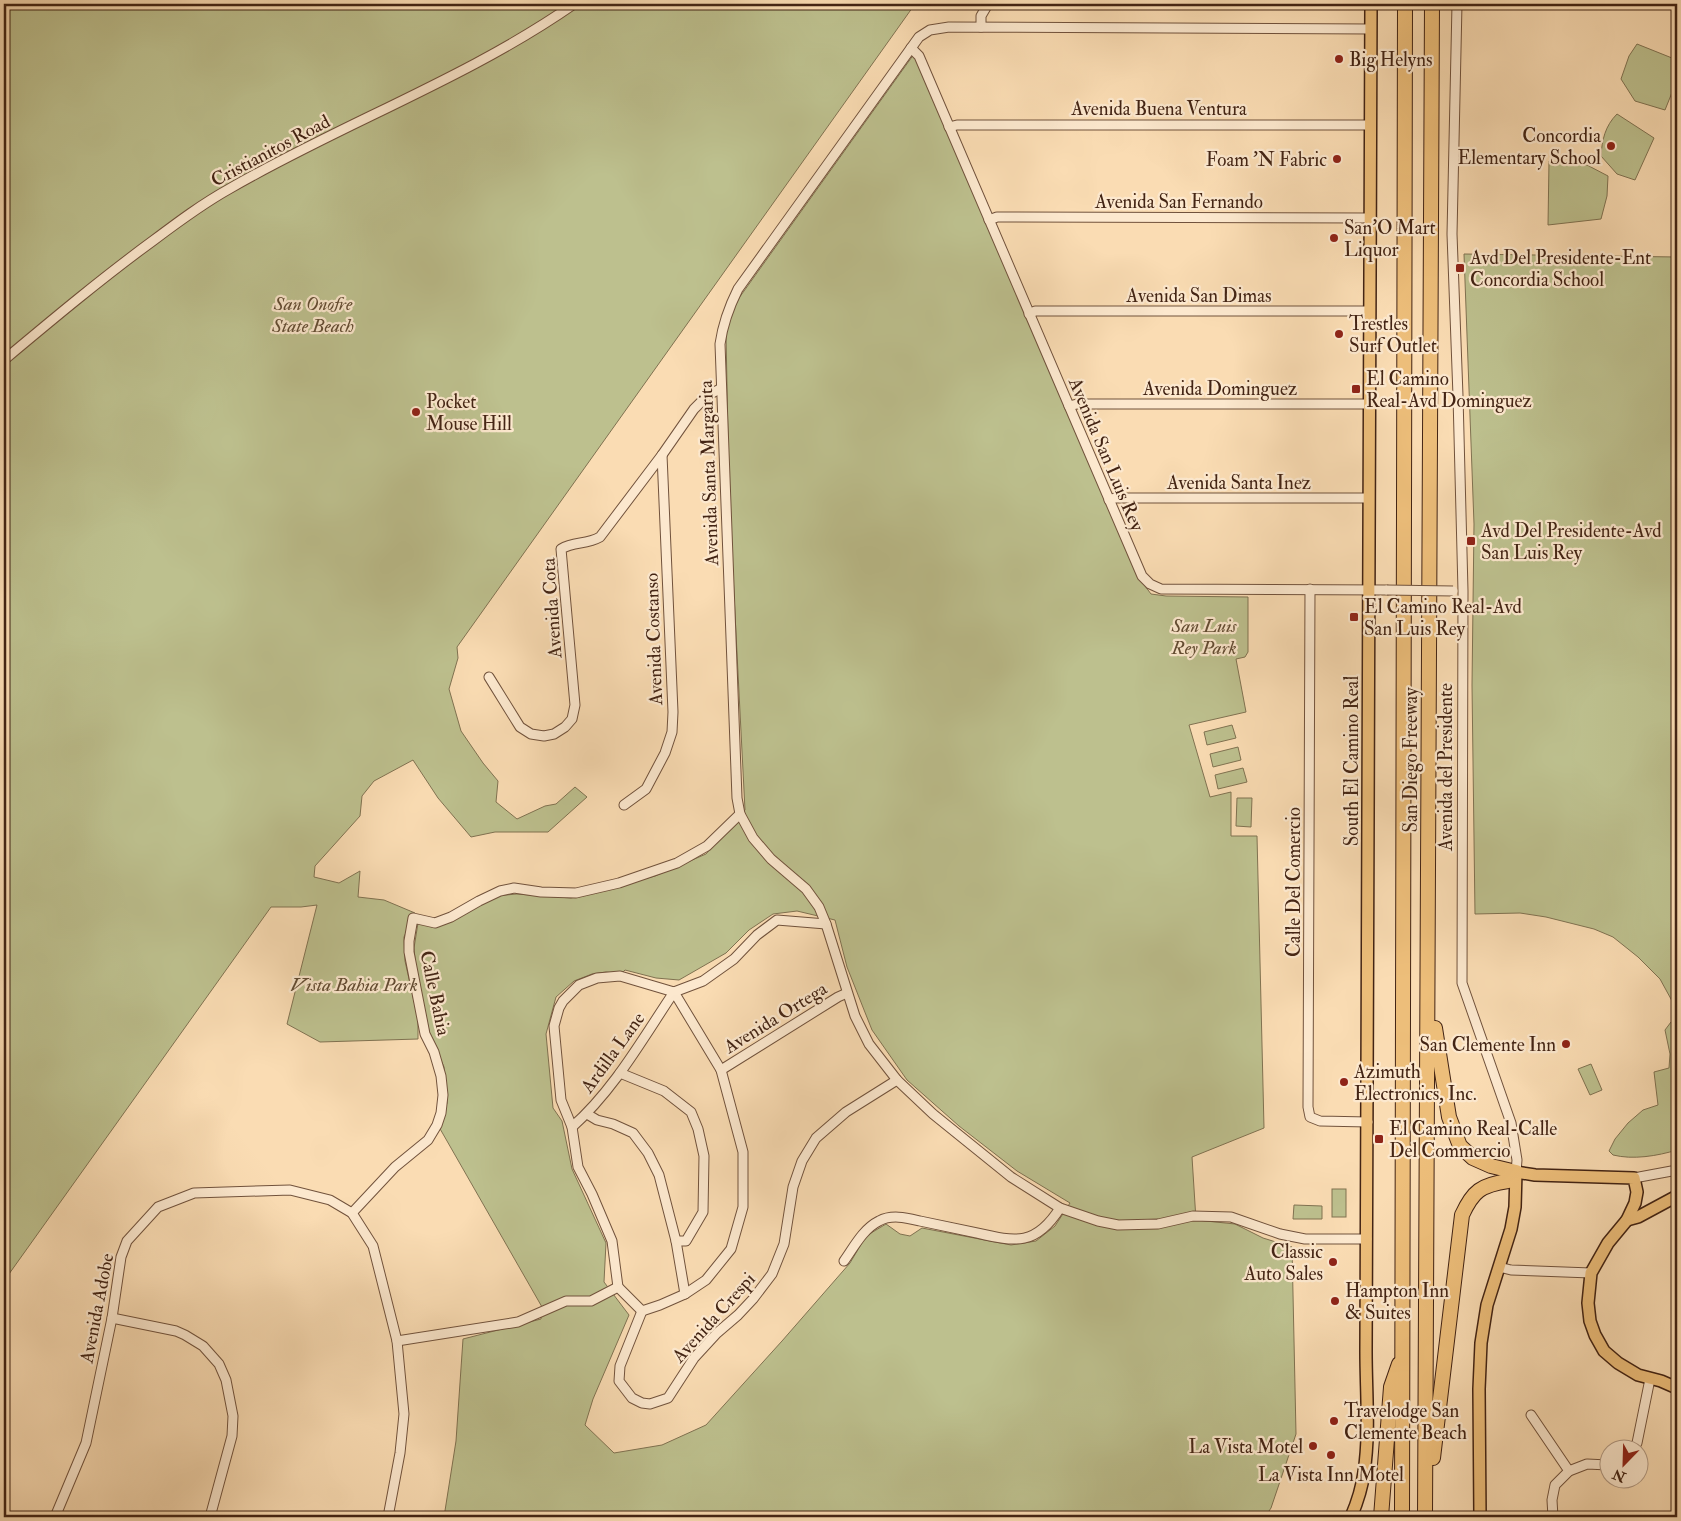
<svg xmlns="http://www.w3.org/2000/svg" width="1681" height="1521" font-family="'IM FELL Double Pica',serif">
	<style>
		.green { fill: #bdc08e; stroke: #807251; fill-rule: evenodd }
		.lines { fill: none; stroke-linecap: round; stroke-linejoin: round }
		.minor-casing { stroke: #71523c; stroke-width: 11 }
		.major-casing { stroke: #432414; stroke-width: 14 }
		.highway-casing { stroke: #432414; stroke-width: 16 }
		.minor { stroke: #fce8ce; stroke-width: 9 }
		.major { stroke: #edbe7a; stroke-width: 11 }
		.highway { stroke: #edbe7a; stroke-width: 14 }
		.minor-bridge-casing { stroke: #71523c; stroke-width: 11; stroke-linecap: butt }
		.minor-bridge { stroke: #fce8ce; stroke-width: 9 }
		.poi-dot { fill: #8f2418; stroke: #fce8ce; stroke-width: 2 }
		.labels { text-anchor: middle; stroke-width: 4.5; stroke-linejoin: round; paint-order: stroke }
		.poi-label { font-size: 19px; fill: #432414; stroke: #fce8ce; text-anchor: start }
		.street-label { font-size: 19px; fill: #432414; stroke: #fce8ce }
		.park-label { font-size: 19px; font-style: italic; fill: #624b32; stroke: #fce8ce }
	</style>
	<rect width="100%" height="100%" fill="#fadcb3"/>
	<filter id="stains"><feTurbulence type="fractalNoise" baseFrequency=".004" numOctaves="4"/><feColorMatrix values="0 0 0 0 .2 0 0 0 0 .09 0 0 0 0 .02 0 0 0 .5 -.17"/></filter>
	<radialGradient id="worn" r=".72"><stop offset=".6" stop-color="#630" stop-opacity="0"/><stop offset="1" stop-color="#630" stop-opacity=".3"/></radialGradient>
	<g class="green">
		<path d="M4,4H915L457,647L458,658L449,689L461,731L483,763L498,781L496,802L517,819L545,806L556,804L575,787L587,797L548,832H495L471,837L438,798L413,760L374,781L362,796L360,816L315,866L314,877L339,883L360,871L358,897L384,900L415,913L404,937L405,961L418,1019V1039L320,1042L287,1024L317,905L301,907H271L4,1281Z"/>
		<path d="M1637,44L1677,60V80L1665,110L1635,101L1621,79L1629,56Z"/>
		<path d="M914,54L1139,578L1151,594L1166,596L1248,597V652L1245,657L1236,659L1246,712L1189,725L1210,797L1231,792V836H1257L1264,1128L1192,1157L1196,1220L1235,1224L1263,1238L1292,1247L1296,1434L1271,1508L1265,1517H444L456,1441L463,1339L541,1319L542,1307L439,1127L447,1103L444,1067L430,1035L416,970L414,948L418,923L437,926L495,896L517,894L571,898L655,876L706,854L745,810L729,496L726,333L731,314L739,298ZM797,911L835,920L847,967L872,1030L907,1080L959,1126L1017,1171L1070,1203L1055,1226L1036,1241L1011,1245L922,1228L910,1236L900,1234L886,1224L866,1236L850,1263L782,1341L706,1425L662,1445L614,1453L585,1425L593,1399L629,1315L604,1282L606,1243L572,1169L562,1121L553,1108L546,1034L556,997L574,981L592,974L606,972L621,974L625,970L656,978L679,980L726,953L749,930L773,914Z"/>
		<path d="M1617,114L1654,138L1635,180L1617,174L1601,156C1602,140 1605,126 1617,114Z"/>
		<path d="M1549,161L1587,165L1608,176L1607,196L1601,219L1548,225Z"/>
		<path d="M1464,254L1677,257V1010L1660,979L1638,957L1613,937L1594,929L1546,917L1520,913L1475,914L1472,685L1474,524Z"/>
		<path d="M1232,725L1236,738L1207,745L1204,732Z"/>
		<path d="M1238,747L1241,760L1213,767L1210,754Z"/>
		<path d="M1243,768L1247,782L1218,789L1215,775Z"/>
		<path d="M1237,798H1252L1251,827L1236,826Z"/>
		<path d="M1677,1017V1150C1657,1156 1633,1160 1613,1155L1609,1151L1615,1139L1628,1123L1643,1110L1658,1105L1654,1072L1669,1068L1670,1054L1665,1030L1671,1022Z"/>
		<path d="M1591,1064L1602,1090L1590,1095L1578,1069Z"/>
		<rect x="1332" y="1189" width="14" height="28"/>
		<path d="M1294,1205L1322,1206V1219H1293Z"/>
	</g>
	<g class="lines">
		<g class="minor-casing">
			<g id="minor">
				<path d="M1457,4L1452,234L1458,396L1463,591L1462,983L1511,1123L1517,1160L1516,1172"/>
				<path d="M981,27V16L988,4"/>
				<path d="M911,48L919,56L1142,576L1150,584L1161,589L1387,590"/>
				<path d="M949,127L957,125H1371"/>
				<path d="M989,220L997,217L1370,218"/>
				<path d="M1029,314L1035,311H1369"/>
				<path d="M4,360C53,319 102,278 154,240C178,222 202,204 229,189C341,124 468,78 574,4"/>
				<path d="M1069,406L1077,404H1370"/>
				<path d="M1109,500L1115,498H1369"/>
				<path d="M1310,589L1308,1107L1310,1117L1320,1121L1368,1122"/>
				<path d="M489,677L520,727L531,734L544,736L554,734L565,727L572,719L575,705L561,549C574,541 586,545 600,537L662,455L694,409L708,395L720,389"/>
				<path d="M624,805L646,789L665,753L672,732L673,712L662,455"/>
				<path d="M721,1070L838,997L847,993"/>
				<path d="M620,1073L664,1091L691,1112L698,1129L704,1156L703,1212L686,1241H676"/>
				<path d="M587,1114L597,1120L613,1124L633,1133L648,1153L659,1175L676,1241L685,1294"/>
				<path d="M572,1127C614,1090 643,1038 674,992"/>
				<path d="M1634,1178L1677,1170"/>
				<path d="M352,1213L395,1167L428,1140L437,1125L441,1113L443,1095L441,1076L434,1052L425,1034L409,952V941L413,918L435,923L451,917L479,901L500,891L514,888L541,892L576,893L619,883L677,863L707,846L740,814"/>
				<path d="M1367,1239H1305L1280,1234L1231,1217L1193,1216L1158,1224L1118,1225L1098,1221L1060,1208L1011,1177L933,1114L897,1080L869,1044L855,1016L826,924L819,907L806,889L771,859L753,838L740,814L737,798L720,344C723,323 729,307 738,289L919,37L930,30L949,27L1371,29"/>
				<path d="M844,1261C854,1247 863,1229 879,1221C892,1214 907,1218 920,1221C939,1225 958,1229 977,1233C1016,1242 1036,1246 1060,1208"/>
				<path d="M1499,1267L1511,1270L1591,1273"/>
				<path d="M618,1287L612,1241L592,1194L578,1167L572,1127L561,1100L554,1026L559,1008L563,1001L579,985L597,978L620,976L674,992L703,981L734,959L757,935L777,920L826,924"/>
				<path d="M618,1287L642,1311L660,1305L685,1294L706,1280L731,1249L743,1207V1152L721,1070L674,992"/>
				<path d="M642,1311L620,1366L619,1381L632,1398L642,1403L650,1404L668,1398L694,1358L717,1333L738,1315L753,1299L772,1274L784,1244L793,1187L802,1161L816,1138L846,1112L897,1080"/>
				<path d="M112,1318L176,1331L185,1335L203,1346L219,1364L226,1380L233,1416L232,1436L210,1517"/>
				<path d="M397,1341L518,1322L566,1301H591L618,1287"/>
				<path d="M1531,1415L1569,1471"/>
				<path d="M1633,1448L1637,1443L1650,1379"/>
				<path d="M55,1517L86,1443L112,1318L121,1257L127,1241L158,1207L194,1193L290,1190L330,1200L352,1213L373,1246L397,1341L404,1414L400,1453L388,1517"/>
				<path d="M1553,1517L1552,1500L1555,1485L1569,1471L1587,1464L1608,1465"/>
			</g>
		</g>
		<g class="major-casing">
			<g id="major">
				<path d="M1627,1220L1638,1217L1677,1196"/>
				<path d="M1351,1517C1357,1503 1362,1488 1364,1472C1370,1433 1366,1392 1366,1352L1371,4"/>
				<path d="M1480,1517L1479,1389L1481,1343L1487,1305L1511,1229L1515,1207L1516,1172L1535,1175L1634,1178L1637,1192L1635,1203L1627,1220L1608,1243L1591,1273L1588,1303L1590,1321L1595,1335L1604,1351L1618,1363L1638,1375L1661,1381L1677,1388"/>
			</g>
		</g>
		<g class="highway-casing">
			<g id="highway">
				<path d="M1433,1458L1462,1215C1473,1191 1481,1185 1508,1181L1516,1172L1491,1166L1473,1158L1460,1146L1449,1117L1435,1028"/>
				<path d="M1381,1517L1391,1387L1399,1364"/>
				<path d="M1402,1517L1405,4"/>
				<path d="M1425,1517L1432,4"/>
			</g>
		</g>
		<use href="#minor" class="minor"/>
		<use href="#major" class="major"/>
		<use href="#highway" class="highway"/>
		<g class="minor-bridge-casing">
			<path id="minor-bridge" d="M1387,590L1453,591"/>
		</g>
		<use href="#minor-bridge" class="minor-bridge"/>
	</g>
	<g class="poi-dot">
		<circle cx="1339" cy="59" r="5"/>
		<circle cx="1611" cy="146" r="5"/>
		<circle cx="1337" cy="159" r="5"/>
		<circle cx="1334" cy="238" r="5"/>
		<rect x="1455" y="263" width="10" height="10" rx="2.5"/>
		<circle cx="1339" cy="334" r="5"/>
		<rect x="1351" y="384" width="10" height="10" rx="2.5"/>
		<circle cx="416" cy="412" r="5"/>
		<rect x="1466" y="536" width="10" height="10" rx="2.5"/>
		<rect x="1349" y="612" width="10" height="10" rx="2.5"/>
		<circle cx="1566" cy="1044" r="5"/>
		<circle cx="1344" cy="1082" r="5"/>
		<rect x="1374" y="1134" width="10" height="10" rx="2.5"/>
		<circle cx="1333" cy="1262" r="5"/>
		<circle cx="1335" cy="1301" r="5"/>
		<circle cx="1334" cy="1421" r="5"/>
		<circle cx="1313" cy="1446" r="5"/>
		<circle cx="1331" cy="1455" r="5"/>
	</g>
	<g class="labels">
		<g class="poi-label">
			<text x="1349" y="66">Big Helyns</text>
			<text x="1601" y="142" text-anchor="end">Concordia<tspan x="1601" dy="22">Elementary School</tspan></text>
			<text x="1327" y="166" text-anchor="end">Foam 'N Fabric</text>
			<text x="1344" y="234">San'O Mart<tspan x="1344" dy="22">Liquor</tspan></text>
			<text x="1470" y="264">Avd Del Presidente-Ent<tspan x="1470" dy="22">Concordia School</tspan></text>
			<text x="1349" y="330">Trestles<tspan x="1349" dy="22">Surf Outlet</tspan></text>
			<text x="1366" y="385">El Camino<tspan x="1366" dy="22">Real-Avd Dominguez</tspan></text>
			<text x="426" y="408">Pocket<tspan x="426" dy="22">Mouse Hill</tspan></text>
			<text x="1481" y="537">Avd Del Presidente-Avd<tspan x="1481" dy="22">San Luis Rey</tspan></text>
			<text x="1364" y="613">El Camino Real-Avd<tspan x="1364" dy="22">San Luis Rey</tspan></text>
			<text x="1556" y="1051" text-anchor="end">San Clemente Inn</text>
			<text x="1354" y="1078">Azimuth<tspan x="1354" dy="22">Electronics, Inc.</tspan></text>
			<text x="1389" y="1135">El Camino Real-Calle<tspan x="1389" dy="22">Del Commercio</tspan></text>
			<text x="1323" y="1258" text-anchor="end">Classic<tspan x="1323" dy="22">Auto Sales</tspan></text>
			<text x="1345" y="1297">Hampton Inn<tspan x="1345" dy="22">&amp; Suites</tspan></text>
			<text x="1344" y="1417">Travelodge San<tspan x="1344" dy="22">Clemente Beach</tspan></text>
			<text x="1303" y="1453" text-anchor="end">La Vista Motel</text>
			<text x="1331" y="1481" text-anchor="middle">La Vista Inn Motel</text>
		</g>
		<g class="street-label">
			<text x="1159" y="115">Avenida Buena Ventura</text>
			<text transform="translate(270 150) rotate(-28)" y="7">Cristianitos Road</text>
			<text x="1179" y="208">Avenida San Fernando</text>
			<text x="1199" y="302">Avenida San Dimas</text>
			<text x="1220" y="395">Avenida Dominguez</text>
			<text transform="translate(1107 454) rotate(67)" y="7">Avenida San Luis Rey</text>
			<text transform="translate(708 473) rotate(-92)" y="7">Avenida Santa Margarita</text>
			<text x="1239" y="489">Avenida Santa Inez</text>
			<text transform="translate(551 608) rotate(-94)" y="7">Avenida Cota</text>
			<text transform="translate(653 639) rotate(-92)" y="7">Avenida Costanso</text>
			<text transform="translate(1410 760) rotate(-90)" y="7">San Diego Freeway</text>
			<text transform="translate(1351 761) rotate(-90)" y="7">South El Camino Real</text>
			<text transform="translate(1445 767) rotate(-90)" y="7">Avenida del Presidente</text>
			<text transform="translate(1293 882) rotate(-90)" y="7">Calle Del Comercio</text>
			<text transform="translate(436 993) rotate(78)" y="7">Calle Bahia</text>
			<text transform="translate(775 1017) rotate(-32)" y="7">Avenida Ortega</text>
			<text transform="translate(612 1052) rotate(-54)" y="7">Ardilla Lane</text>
			<text transform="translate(96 1308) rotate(-79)" y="7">Avenida Adobe</text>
			<text transform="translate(713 1317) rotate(-48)" y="7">Avenida Crespi</text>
		</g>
		<g class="park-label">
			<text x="313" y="310">San Onofre<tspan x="313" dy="22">State Beach</tspan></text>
			<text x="1204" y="632">San Luis<tspan x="1204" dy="22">Rey Park</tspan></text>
			<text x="354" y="991">Vista Bahia Park</text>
		</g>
	</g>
	<rect width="1681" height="1521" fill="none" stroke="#fadcb3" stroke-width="20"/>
	<rect x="5" y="5" width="1671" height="1511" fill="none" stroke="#432414" stroke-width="2.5"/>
	<rect x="10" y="10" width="1661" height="1501" fill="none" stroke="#432414"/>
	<g transform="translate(1624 1464) rotate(203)"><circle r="24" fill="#fce8ce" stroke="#b29a84"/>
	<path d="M0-4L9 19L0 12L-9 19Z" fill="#8f2418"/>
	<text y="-8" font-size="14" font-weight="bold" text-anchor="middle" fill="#432414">N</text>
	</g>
	<rect width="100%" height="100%" filter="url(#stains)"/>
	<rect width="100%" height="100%" fill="url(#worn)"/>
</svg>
